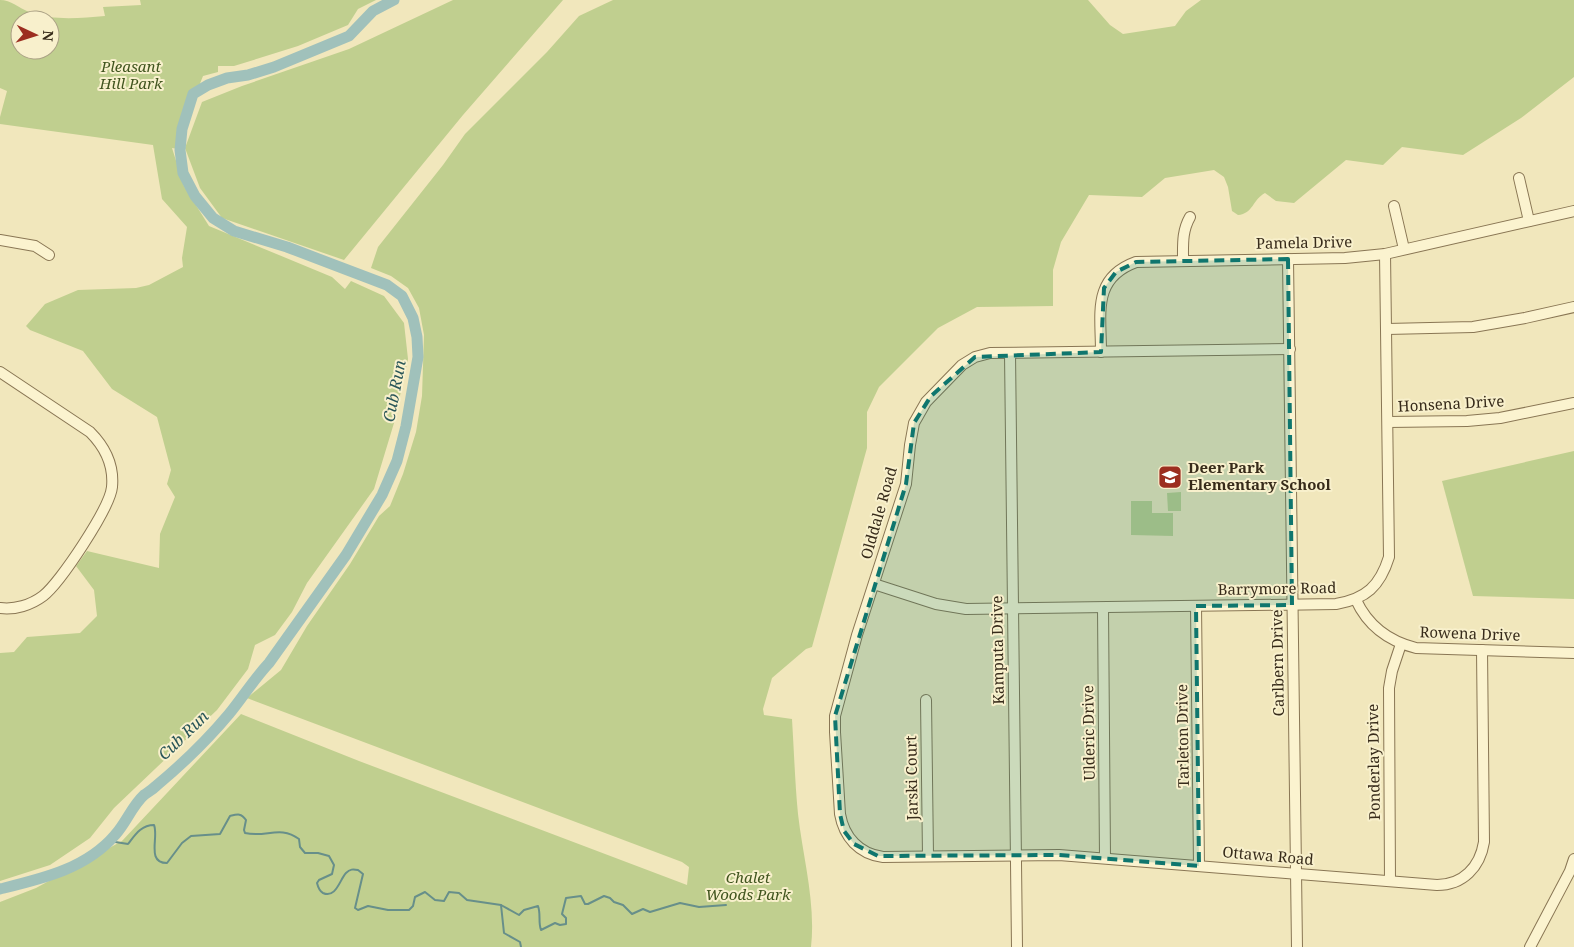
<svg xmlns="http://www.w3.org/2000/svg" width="1574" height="947" font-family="'Noto Serif',serif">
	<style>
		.green { fill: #c0cf8f; fill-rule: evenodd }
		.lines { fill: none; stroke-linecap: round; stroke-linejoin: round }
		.stream { stroke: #678f8a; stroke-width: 2 }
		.river { stroke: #a0c1bb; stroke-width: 11 }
		.minor-casing { stroke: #897654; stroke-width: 12 }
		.minor { stroke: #fbf3cf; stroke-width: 10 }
		.marked { fill: #0f766e; fill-opacity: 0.2; stroke: #0f766e; stroke-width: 4; stroke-dasharray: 10 6; stroke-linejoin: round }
		.labels { text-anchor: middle; stroke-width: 4; stroke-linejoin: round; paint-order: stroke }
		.park-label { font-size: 15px; font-style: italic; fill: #41551f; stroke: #f8f0cc }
		.street-label { font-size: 15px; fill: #372b1a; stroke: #f8f0cc }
		.poi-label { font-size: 15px; font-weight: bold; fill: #372b1a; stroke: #f8f0cc; text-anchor: start }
		.water-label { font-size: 16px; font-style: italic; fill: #285558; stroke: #f8f0cc }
	</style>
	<rect width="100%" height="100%" fill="#f1e7bc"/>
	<g class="green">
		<path d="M0,0C11,0 19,8 29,12C53,21 80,18 105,16L103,7L141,5L140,0H376L358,9L348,25L298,46L234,66H218V72L203,76L177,141L178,149L172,148L184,186L209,226L332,277L345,289L351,281L384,296L404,323L408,359L394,423L374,489L307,583L292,612L275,635L255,645L248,669L217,710L114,808L90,838L50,865L0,881V653L14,652L27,637L80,633L97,616L94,590L76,566L87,551L159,568L160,534L175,497L167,484L171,470L157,417L112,389L83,351L30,330L26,326L45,304L78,290L136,288L149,285L183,267L182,258L187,227L162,199L153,145L0,124V117L7,91L0,88ZM20,20H50V50H20Z"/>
		<path d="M453,0H563L463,115L344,260L222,218L200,188L185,148L202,102L242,86L349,49Z"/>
		<path d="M613,0H1088L1110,25L1123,34L1175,26L1186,11L1201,0H1574V77L1521,118L1463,155L1402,147L1383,165L1346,160L1294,203L1276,201L1265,193C1253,199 1253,214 1238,215L1232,211L1228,187L1224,177L1214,170L1165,178L1142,197L1089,195L1061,242L1053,270V306L977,307L938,328L879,387L867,412V448L812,647L806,649L772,678L763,709L764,715L792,719C794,751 795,783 798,814C803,858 816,903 811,947H0V902L36,888L122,841L241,714L359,761L687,885L689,867L682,862L247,698L281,670L307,626L350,564L379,516L390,506L403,474L416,432L422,396L424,335L419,308L408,288L391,276L371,268L378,247L443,165L465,134L547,52L579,16Z"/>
		<path d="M1574,451V599L1473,596L1442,481Z"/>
		<path d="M1181,492V511H1168L1167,493Z"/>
		<path d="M1131,501H1152V513H1173V536L1131,535Z"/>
	</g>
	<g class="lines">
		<g class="stream">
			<path d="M109,841L128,844C135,835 141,825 154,825C159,837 146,863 167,863L182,843L191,836L220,834L230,816C238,814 241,813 246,820L244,830L245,833C266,838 280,825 299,839L300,847L305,853H318L329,856L334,865L332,874L319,880L317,883C318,887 319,891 323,893C336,899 340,879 346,873C350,869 353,869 358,870L363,874L355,908L358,910L368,906L388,910H409L413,906L415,897L425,892L435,900L444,901L449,892L459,893L467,900L501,905L504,933L520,942L521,947"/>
			<path d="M501,905L519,915L524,910L538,906C541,914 538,922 541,930L555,923L560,925L566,924V918L562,914L566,898L581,896L585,904H588L604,896L610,898L614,902L623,905L632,914L643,909L650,912L680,903L699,907L726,905"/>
		</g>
		<path class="river" d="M0,889C41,879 86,869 115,835C126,823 132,806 144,795C148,792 152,790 156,786C180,766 209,738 229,714C243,697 254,679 269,663L346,555L382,495L397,461L406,426L418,357L417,337L413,318L402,296L387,285L287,247L234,231L213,218L195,196L183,173L180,150L182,129L193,94L208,85L227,78L248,75L274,67L349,36L373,11L394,0"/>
		<g class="minor-casing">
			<g id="minor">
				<path d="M1519,178L1529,221"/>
				<path d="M1394,206L1404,249"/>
				<path d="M0,240L35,246L49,255"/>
				<path d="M1288,259L1297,947"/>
				<path d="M1183,260C1183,244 1182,231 1190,217"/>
				<path d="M1387,329L1473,327L1525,318L1574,307"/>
				<path d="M1290,349L990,353L975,357L962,365L926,402L914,423L910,445L906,484L857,635L835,716V732L840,814C844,837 859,854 883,857L1059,855L1437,885C1463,885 1480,867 1484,842L1482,650"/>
				<path d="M1101,352C1101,313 1092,278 1136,262L1345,258L1385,254L1574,211"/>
				<path d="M1010,353L1017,947"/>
				<path d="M0,372L90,432C105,447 114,466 112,487C110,508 60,583 43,596C31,605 15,610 0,608"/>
				<path d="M1388,422L1467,421L1500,418L1574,403"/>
				<path d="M874,584L936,604L966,609L1336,604C1366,599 1380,586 1389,557L1385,254"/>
				<path d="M1356,600C1368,626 1388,641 1416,648L1574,653"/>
				<path d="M1196,606L1199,866"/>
				<path d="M1103,608L1105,858"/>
				<path d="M926,700L928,856"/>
				<path d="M1390,881L1389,688L1392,671L1401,644"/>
				<path d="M1530,947L1570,871L1574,859"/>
			</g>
		</g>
		<use href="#minor" class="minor"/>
	</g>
	<path class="marked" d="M1288,259L1292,605L1196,606L1199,866L1059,855L878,856L854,844L844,831L840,814L835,716L906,484L914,423L931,396L975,357L1101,352L1104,288L1116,272L1136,262Z"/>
	<defs>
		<g id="school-square" transform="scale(1.25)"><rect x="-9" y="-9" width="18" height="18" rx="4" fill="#9c2e20" stroke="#f8f0cc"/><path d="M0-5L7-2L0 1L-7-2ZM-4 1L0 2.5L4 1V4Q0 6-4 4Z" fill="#fff"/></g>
	</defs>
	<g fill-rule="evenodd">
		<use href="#school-square" x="1170" y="477"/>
	</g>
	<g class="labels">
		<g class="park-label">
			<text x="131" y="72">Pleasant<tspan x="131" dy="17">Hill Park</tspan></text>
			<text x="748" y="883">Chalet<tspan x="748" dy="17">Woods Park</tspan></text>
		</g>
		<g class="street-label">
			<text transform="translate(1304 243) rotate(-1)" y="5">Pamela Drive</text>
			<text transform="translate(1451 404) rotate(-3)" y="5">Honsena Drive</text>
			<text transform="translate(879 513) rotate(-74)" y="5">Olddale Road</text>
			<text transform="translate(1277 589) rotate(-1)" y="5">Barrymore Road</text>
			<text transform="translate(1470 634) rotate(2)" y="5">Rowena Drive</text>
			<text transform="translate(998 650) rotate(-91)" y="5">Kamputa Drive</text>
			<text transform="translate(1278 663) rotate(-91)" y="5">Carlbern Drive</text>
			<text transform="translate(1089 733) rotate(-91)" y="5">Ulderic Drive</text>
			<text transform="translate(1183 736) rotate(-91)" y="5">Tarleton Drive</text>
			<text transform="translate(1374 762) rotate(-91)" y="5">Ponderlay Drive</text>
			<text transform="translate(912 778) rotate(-91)" y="5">Jarski Court</text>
			<text transform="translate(1268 856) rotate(5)" y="5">Ottawa Road</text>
		</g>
		<g class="poi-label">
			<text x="1188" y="473">Deer Park<tspan x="1188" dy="17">Elementary School</tspan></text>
		</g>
		<g class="water-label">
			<text transform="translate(394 391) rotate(-79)" y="6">Cub Run</text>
			<text transform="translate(183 735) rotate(-44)" y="6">Cub Run</text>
		</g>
	</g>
	<g transform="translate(35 35) rotate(94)"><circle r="24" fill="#f8f0cc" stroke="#aba185"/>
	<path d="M0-4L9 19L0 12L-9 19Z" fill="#9c2e20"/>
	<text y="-8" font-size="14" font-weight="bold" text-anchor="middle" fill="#372b1a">N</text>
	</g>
</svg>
